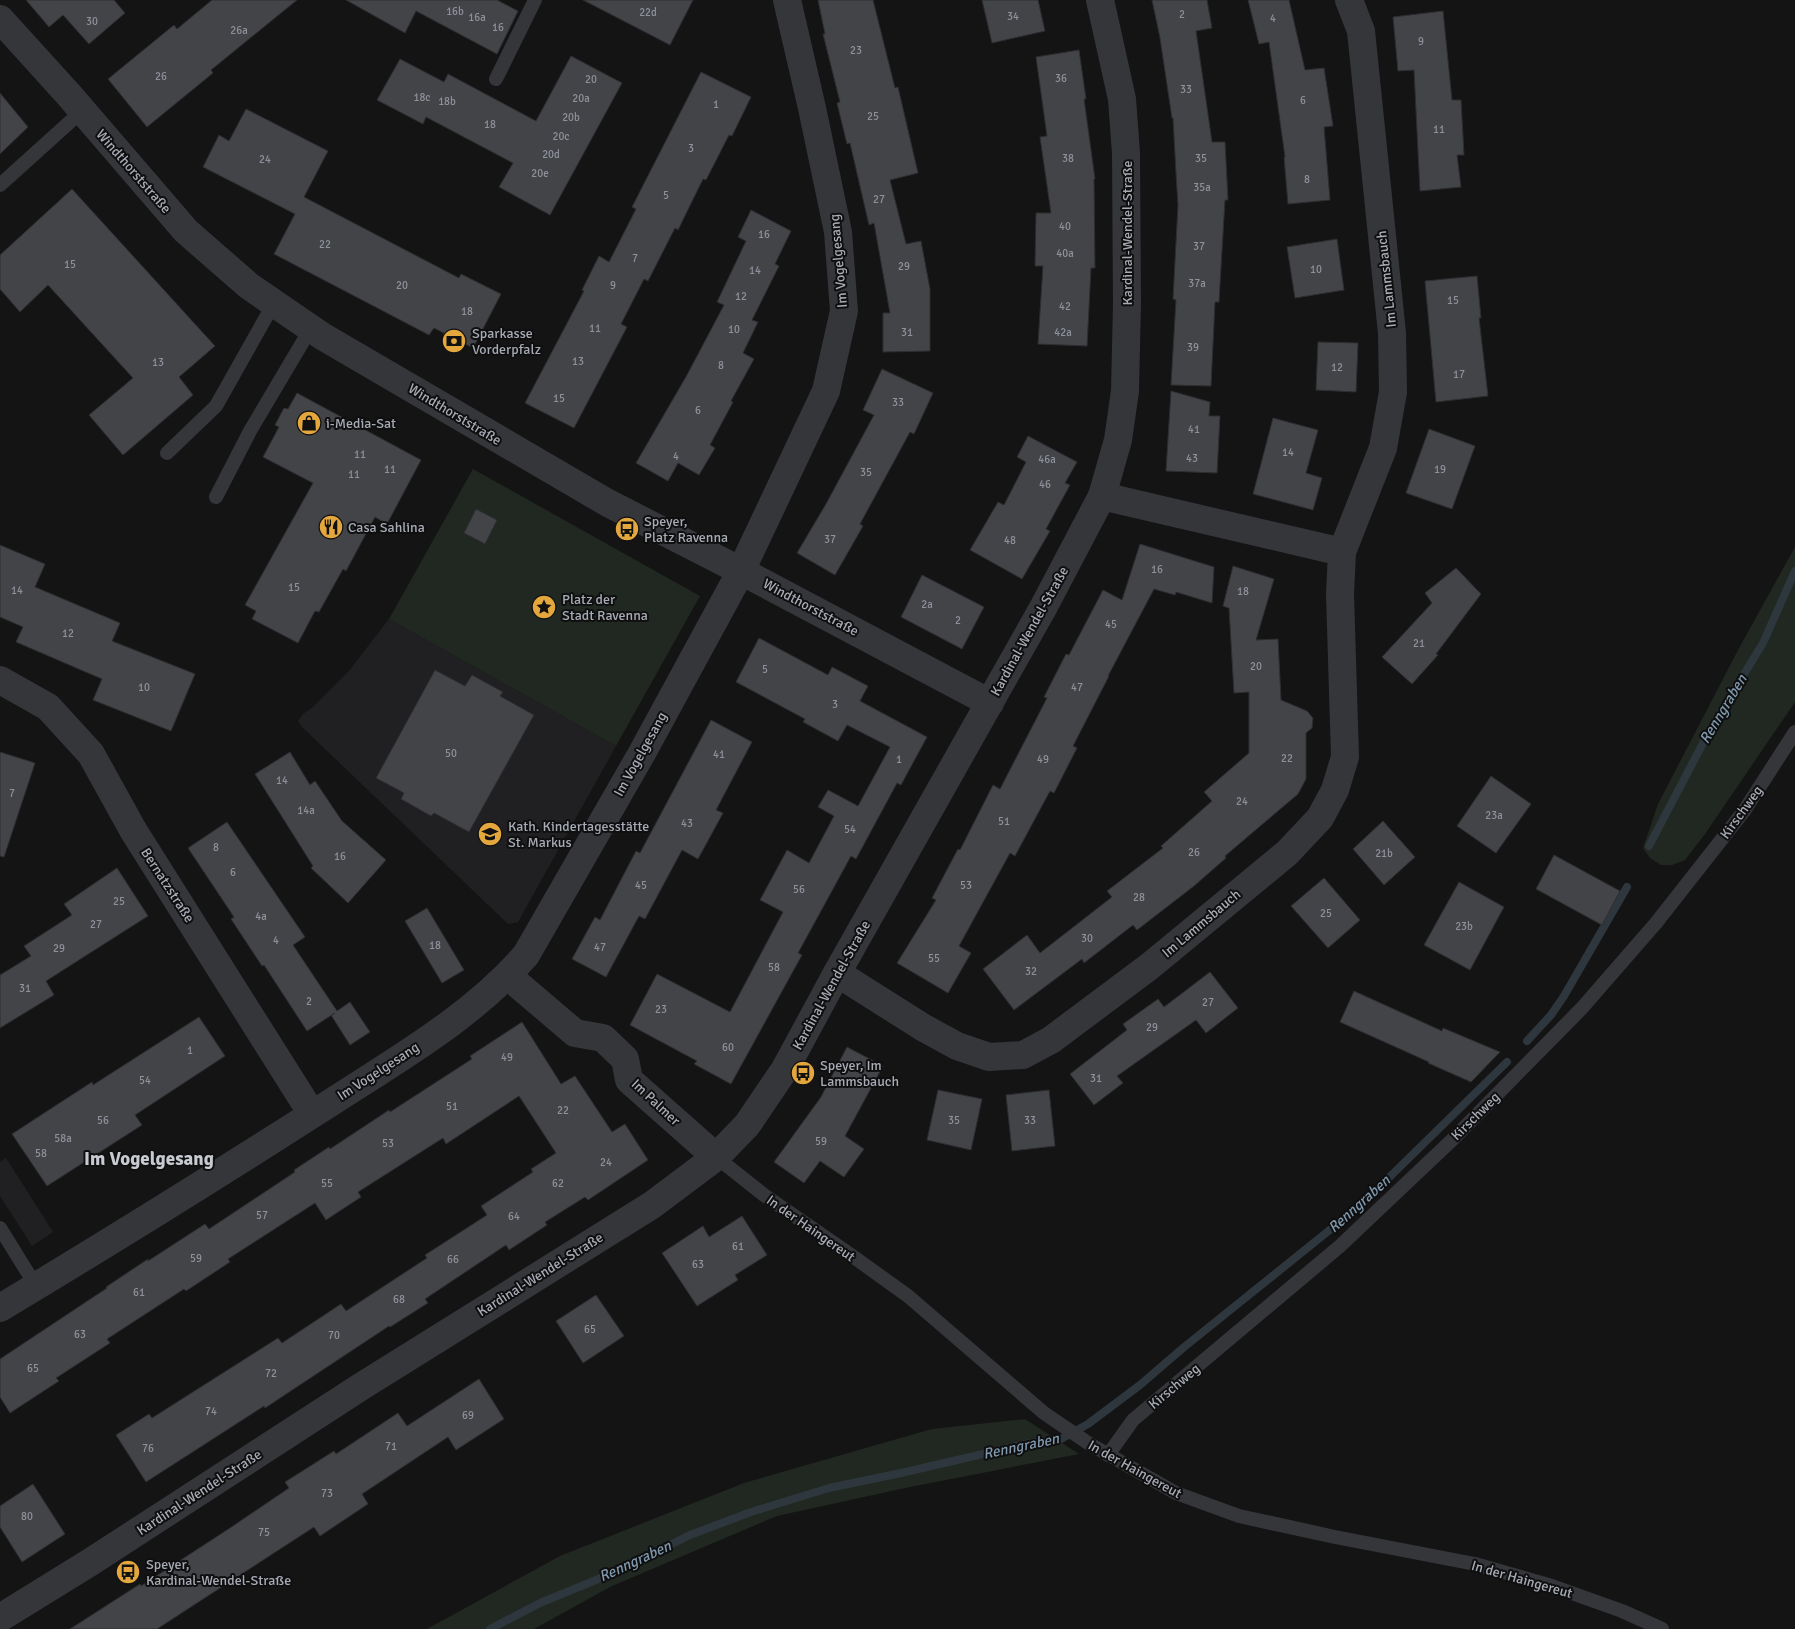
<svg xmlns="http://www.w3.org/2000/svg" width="1795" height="1629" font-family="Signika,sans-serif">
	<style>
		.built { fill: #202022 }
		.green { fill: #202821 }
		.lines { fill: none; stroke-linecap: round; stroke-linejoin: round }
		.stream { stroke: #2e373d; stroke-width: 8 }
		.building { fill: #434448; stroke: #2e2e31 }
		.service { stroke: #35363a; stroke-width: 14 }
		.minor { stroke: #35363a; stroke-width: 28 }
		.labels { text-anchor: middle; stroke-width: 4; stroke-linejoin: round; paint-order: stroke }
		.number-label { font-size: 11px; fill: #8e919a }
		.street-label { font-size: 14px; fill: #a7abb5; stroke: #0f0f10 }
		.poi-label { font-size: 14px; fill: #a7abb5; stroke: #0f0f10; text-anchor: start }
		.water-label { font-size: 15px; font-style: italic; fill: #8099ad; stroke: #0f0f10 }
		.district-label { font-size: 19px; font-weight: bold; fill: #c7cad1; stroke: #0f0f10 }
	</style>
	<rect width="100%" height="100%" fill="#141415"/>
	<g class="built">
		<path d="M389,619L616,746L518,922L508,924L302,727L298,721L303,714L313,707L348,672Z"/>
		<path d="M6,1158L53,1232L32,1246L0,1196V1162Z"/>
	</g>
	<g class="green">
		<path d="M473,469L700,596L616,746L389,619Z"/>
		<path d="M1795,547V702L1705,834L1685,860L1672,865H1661L1650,858L1643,848L1658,804L1738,650Z"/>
		<path d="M1025,1419L1079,1454L905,1488L777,1516L612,1586L534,1629H427L560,1556L744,1483L932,1429Z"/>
	</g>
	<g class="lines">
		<g class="stream">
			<path d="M1649,846L1711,728L1763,643L1795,571"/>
			<path d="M1527,1041L1551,1015L1564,996L1627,887"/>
			<path d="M490,1629L540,1603L618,1571L690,1535L751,1512L829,1488L901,1473L1030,1443L1061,1439L1088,1424L1140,1385L1183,1348L1362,1204L1507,1062"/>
		</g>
	</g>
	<g class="building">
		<path d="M26,0H114L125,13L89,44L63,15L49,27Z"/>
		<path d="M212,0H297L211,70L213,73L147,127L108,79L174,25L177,29Z"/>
		<path d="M346,0H497L518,11L497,54L416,11L405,33Z"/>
		<path d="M583,0H693L670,45Z"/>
		<path d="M818,0H873L895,88L898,87L918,173L890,180L906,244L921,241L930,289V351L883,352V313H890L874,223L869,225L850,143L847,144L837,103L840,102L823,34H825Z"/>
		<path d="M982,0H1038L1045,31L992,43Z"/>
		<path d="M1152,0H1207L1212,28L1196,31L1212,142H1225L1228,200H1225L1219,302H1215L1211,386L1171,385L1176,300L1173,299L1178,205L1176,173L1173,118H1172L1160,38Z"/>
		<path d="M1248,0H1289L1305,70L1324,68L1333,126L1324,127L1330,200L1288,204L1284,157H1285L1269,42L1259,44Z"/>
		<path d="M1443,11L1452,100H1461L1464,155H1457L1461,187L1420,191L1414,70L1398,71L1393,17Z"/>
		<path d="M1079,50L1086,99H1084L1095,179H1094L1095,268H1091L1087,346L1038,344L1043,266H1035L1036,213H1051L1040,137L1047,136L1036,57Z"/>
		<path d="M571,56L622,83L550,215L499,187L513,163L426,117L423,124L377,100L400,59L444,82L448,74L536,121Z"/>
		<path d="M701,72L751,97L732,136L729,135L706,180L703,179L678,230L675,228L648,281L644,279L621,324L627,327L574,428L525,403L584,291L582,290L599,256L609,262L636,209L632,207Z"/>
		<path d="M0,93L28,127L0,154Z"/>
		<path d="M246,109L328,151L304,197L459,278L461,274L501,294L473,348L434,328L429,335L274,254L295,214L203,167L219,135L229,141Z"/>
		<path d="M72,189L215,346L179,377L193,395L123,455L89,415L133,378L48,285L20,312L0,289V255Z"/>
		<path d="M751,210L791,231L775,264L779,266L752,320L758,322L743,353L754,359L731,401L733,402L710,445L715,448L699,475L678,463L668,481L636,463L687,375L724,305L717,302L746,241L738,237Z"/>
		<path d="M1337,239L1344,290L1295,298L1287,247Z"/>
		<path d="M1477,276L1481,318H1479L1488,396L1436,402L1425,281Z"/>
		<path d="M1318,342L1358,343L1356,392L1316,390Z"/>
		<path d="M882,369L933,393L914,434L910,432L860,524L863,526L835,575L797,553L826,504L874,415L863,410Z"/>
		<path d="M1171,391L1210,402L1209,416H1220L1217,473L1166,471Z"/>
		<path d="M297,393L421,460L387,524L375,517L346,571L343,569L319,612L315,611L298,643L252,619L256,611L245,605L313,483L263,457L279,427L275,425L284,408L288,409Z"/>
		<path d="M1273,418L1318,430L1306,473L1322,478L1313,510L1253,494Z"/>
		<path d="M1429,429L1475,446L1452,509L1406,493Z"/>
		<path d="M1028,436L1077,462L1065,483L1070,485L1046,529L1050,531L1022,579L970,550L998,502L1004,505L1026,462L1017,457Z"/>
		<path d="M476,509L497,520L485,544L464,533Z"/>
		<path d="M1140,544L1214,567L1212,603L1176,592L1175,595L1154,589L1108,676H1109L1073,746L1077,748L1054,793L1050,791L1015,856L1010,853L959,946L971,953L948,993L897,963L936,900L932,898L958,849L960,850L993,785L1000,789L1047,698L1044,697L1066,654L1069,655L1103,590L1122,600Z"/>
		<path d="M0,545L45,564L35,587L120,623L112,641L195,674L171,731L93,700L102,679L16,642L23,627L0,617Z"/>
		<path d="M1233,566L1274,579L1256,640L1278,639L1281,700L1307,711L1313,718L1312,728L1306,733V779L1298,794L1225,856L1226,858L1194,886L1137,930L1133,925L1084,963L1082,959L1014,1010L983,969L1027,935L1040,953L1112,897L1107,891L1163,848L1161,846L1212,801L1204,792L1249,753V692L1234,693L1229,608L1223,606Z"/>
		<path d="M1456,568L1481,594L1436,654L1438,655L1412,684L1382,657L1432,603L1425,593Z"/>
		<path d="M922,575L984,607L962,649L901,617Z"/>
		<path d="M759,638L828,675L832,667L868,686L860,701L927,737L901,785L897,783L856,859L851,856L798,953L802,955L731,1084L694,1064L697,1061L630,1025L657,974L730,1012L783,912L760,900L787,850L809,863L834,816L818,807L828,790L858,806L890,747L847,725L838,741L803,722L805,719L736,682Z"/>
		<path d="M435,670L465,686L472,675L503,692L500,696L534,715L469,832L434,813L431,816L401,799L404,793L376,778Z"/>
		<path d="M711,720L752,742L716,810L723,813L698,859L682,850L645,919L639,916L606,977L572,959L595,917L600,920L636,851L640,853Z"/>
		<path d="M0,752L35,763L4,857L0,856Z"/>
		<path d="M290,752L310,785L315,781L342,821L386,860L348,903L311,868L313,866L255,774Z"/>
		<path d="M1491,776L1531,804L1496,853L1457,826Z"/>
		<path d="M1383,821L1415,857L1384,885L1353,849Z"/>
		<path d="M227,822L305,937L293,945L337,1011L350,1002L370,1032L350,1045L331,1015L335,1013L307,1031L264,965L262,966L231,919L234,917L188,848Z"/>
		<path d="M1554,855L1620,891L1602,925L1536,889Z"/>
		<path d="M117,868L148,916L46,981L54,995L0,1028V975L31,956L24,946L72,915L64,904Z"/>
		<path d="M1324,878L1360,920L1328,948L1291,906Z"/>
		<path d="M1459,882L1504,907L1470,970L1424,945Z"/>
		<path d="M427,908L464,970L442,983L405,921Z"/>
		<path d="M1210,972L1238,1008L1206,1033L1196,1020L1117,1076L1123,1083L1094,1105L1070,1074L1127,1030L1123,1024L1158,999L1164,1007Z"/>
		<path d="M1354,991L1442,1031L1443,1028L1500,1052L1471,1082L1428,1063L1429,1062L1340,1022Z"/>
		<path d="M199,1017L225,1056L135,1115L142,1125L47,1186L12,1134L58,1104L92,1082L93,1085Z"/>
		<path d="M522,1022L561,1084L575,1076L612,1132L625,1124L648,1160L588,1200L585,1197L545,1222L547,1225L509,1250L506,1245L425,1299L428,1303L390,1327L389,1326L265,1408L264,1406L146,1482L116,1435L149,1414L152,1418L278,1338L282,1343L341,1304L346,1311L427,1258L425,1255L487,1215L481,1206L533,1172L531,1169L556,1153L519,1096L446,1144L443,1138L358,1192L361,1197L326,1220L315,1203L228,1259L230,1262L186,1291L184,1289L107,1339L110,1343L56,1378L59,1381L10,1413L0,1397V1359L107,1288L106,1287L148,1259V1261L205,1224L209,1229L295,1172L294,1170L329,1147L330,1149L389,1110L390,1112L472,1059L470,1056Z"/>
		<path d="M847,1047L883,1066L845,1136L864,1149L844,1177L820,1161L804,1183L774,1162L821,1097Z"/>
		<path d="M938,1090L982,1099L971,1150L927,1140Z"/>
		<path d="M1049,1090L1055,1146L1012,1151L1006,1095Z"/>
		<path d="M742,1216L767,1255L735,1275L738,1280L697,1306L662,1253L703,1226L709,1237Z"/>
		<path d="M596,1295L624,1336L583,1363L556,1321Z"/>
		<path d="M479,1379L504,1419L456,1450L448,1437L362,1494L368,1504L320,1536L314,1527L157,1629H70L140,1584L141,1586L230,1528L289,1488L285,1482L334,1451L336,1454L398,1413L407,1426Z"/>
		<path d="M33,1484L65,1534L22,1562L0,1527V1506Z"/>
	</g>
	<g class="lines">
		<g class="service">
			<path d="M496,79L535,0"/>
			<path d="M0,185L82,111"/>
			<path d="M167,453L216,406L274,303"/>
			<path d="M216,497L250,431L311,328"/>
			<path d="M716,1157L764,1195L851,1255L908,1296L1044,1413L1088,1443L1176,1493L1239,1516L1335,1537L1475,1564L1552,1586L1622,1611L1662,1629"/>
			<path d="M0,1228L36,1286"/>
			<path d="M1108,1455L1133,1420L1340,1246L1452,1140L1582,1008L1656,923L1744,811L1795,732"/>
		</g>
		<g class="minor">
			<path d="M0,19L69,95L186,231L249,286L322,336L608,503L741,571L990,703"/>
			<path d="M1102,496L1342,552"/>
			<path d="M0,680L48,707L91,754L133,830L312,1114"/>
			<path d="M837,973L924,1028L957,1046L989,1057L1023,1055L1051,1040L1150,966L1287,853L1320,818L1335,790L1345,757L1340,594L1342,552L1383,448L1393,392L1392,333L1361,31L1349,0"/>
			<path d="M508,976L575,1033L603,1038L625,1059L629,1080L716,1157"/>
			<path d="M0,1308C110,1242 219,1174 327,1105C396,1060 471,1018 526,955L642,753L741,571L826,391L844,311L838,232L812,108L787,0"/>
			<path d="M0,1618L89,1563L362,1386L652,1205L716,1157L747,1125L785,1069L837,973L1043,608L1102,496L1118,440L1125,391L1127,303L1126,153L1122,99L1100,0"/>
		</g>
	</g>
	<defs>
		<g id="bank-disc" transform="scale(1.25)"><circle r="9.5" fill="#e3a73e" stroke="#0f0f10"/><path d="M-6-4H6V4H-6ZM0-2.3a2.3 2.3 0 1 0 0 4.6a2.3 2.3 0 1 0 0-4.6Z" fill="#111"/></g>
		<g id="shop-disc" transform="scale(1.25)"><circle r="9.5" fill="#e3a73e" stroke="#0f0f10"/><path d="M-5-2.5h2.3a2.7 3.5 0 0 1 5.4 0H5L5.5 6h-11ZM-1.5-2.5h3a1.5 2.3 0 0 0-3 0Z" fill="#111"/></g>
		<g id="restaurant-disc" transform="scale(1.25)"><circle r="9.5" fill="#e3a73e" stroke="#0f0f10"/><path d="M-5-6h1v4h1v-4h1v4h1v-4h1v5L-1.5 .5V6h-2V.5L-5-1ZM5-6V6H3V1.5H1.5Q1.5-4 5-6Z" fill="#111"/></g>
		<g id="bus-disc" transform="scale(1.25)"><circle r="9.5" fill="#e3a73e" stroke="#0f0f10"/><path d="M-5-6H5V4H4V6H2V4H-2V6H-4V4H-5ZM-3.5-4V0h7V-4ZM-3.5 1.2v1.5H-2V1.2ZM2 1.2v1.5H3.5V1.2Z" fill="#111"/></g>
		<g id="sight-disc" transform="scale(1.25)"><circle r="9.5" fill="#e3a73e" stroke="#0f0f10"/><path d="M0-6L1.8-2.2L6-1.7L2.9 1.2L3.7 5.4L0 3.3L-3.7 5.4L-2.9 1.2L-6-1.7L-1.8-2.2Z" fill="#111"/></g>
		<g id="school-disc" transform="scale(1.25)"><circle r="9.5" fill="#e3a73e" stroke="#0f0f10"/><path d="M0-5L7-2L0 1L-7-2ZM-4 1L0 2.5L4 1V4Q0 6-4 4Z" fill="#111"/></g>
	</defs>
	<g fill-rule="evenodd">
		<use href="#bank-disc" x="454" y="341"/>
		<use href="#shop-disc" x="309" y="423"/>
		<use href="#restaurant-disc" x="331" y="527"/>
		<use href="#bus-disc" x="627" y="529"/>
		<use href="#sight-disc" x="544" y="607"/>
		<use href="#school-disc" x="490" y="834"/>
		<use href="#bus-disc" x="803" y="1073"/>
		<use href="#bus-disc" x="128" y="1572"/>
	</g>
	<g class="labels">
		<g class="number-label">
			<text x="455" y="15">16b</text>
			<text x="648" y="16">22d</text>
			<text x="1182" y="18">2</text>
			<text x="1013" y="20">34</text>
			<text x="477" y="21">16a</text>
			<text x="1273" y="22">4</text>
			<text x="92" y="25">30</text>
			<text x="498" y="31">16</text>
			<text x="239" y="34">26a</text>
			<text x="1421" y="45">9</text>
			<text x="856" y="54">23</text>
			<text x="161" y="80">26</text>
			<text x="1061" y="82">36</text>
			<text x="591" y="83">20</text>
			<text x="1186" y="93">33</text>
			<text x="422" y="101">18c</text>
			<text x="581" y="102">20a</text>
			<text x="1303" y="104">6</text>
			<text x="447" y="105">18b</text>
			<text x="716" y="108">1</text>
			<text x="873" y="120">25</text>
			<text x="571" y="121">20b</text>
			<text x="490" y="128">18</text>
			<text x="1439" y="133">11</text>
			<text x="561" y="140">20c</text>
			<text x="691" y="152">3</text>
			<text x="551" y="158">20d</text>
			<text x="1068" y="162">38</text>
			<text x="1201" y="162">35</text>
			<text x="265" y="163">24</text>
			<text x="540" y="177">20e</text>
			<text x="1307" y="183">8</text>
			<text x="1202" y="191">35a</text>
			<text x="666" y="199">5</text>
			<text x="879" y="203">27</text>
			<text x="1065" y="230">40</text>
			<text x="764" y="238">16</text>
			<text x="325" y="248">22</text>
			<text x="1199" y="250">37</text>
			<text x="1065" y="257">40a</text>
			<text x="635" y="262">7</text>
			<text x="70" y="268">15</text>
			<text x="904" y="270">29</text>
			<text x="1316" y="273">10</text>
			<text x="755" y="274">14</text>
			<text x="1197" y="287">37a</text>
			<text x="402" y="289">20</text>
			<text x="613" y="289">9</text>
			<text x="741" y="300">12</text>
			<text x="1453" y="304">15</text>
			<text x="1065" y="310">42</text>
			<text x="467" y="315">18</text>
			<text x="595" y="332">11</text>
			<text x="734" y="333">10</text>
			<text x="907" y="336">31</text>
			<text x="1063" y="336">42a</text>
			<text x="1193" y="351">39</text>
			<text x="578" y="365">13</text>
			<text x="158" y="366">13</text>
			<text x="721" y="369">8</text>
			<text x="1337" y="371">12</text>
			<text x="1459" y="378">17</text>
			<text x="559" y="402">15</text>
			<text x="898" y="406">33</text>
			<text x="698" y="414">6</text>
			<text x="1194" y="433">41</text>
			<text x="1288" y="456">14</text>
			<text x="360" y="458">11</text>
			<text x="676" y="460">4</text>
			<text x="1192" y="462">43</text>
			<text x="1047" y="463">46a</text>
			<text x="390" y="473">11</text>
			<text x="1440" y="473">19</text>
			<text x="866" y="476">35</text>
			<text x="354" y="478">11</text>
			<text x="1045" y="488">46</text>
			<text x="830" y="543">37</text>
			<text x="1010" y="544">48</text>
			<text x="1157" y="573">16</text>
			<text x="294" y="591">15</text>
			<text x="17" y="594">14</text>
			<text x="1243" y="595">18</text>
			<text x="927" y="608">2a</text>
			<text x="958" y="624">2</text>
			<text x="1111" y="628">45</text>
			<text x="68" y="637">12</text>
			<text x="1419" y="647">21</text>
			<text x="1256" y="670">20</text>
			<text x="765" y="673">5</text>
			<text x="144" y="691">10</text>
			<text x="1077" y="691">47</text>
			<text x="835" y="708">3</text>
			<text x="451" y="757">50</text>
			<text x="719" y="758">41</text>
			<text x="1287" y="762">22</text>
			<text x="899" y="763">1</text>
			<text x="1043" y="763">49</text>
			<text x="282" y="784">14</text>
			<text x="12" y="797">7</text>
			<text x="1242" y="805">24</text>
			<text x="306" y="814">14a</text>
			<text x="1494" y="819">23a</text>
			<text x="1004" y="825">51</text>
			<text x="687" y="827">43</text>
			<text x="850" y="833">54</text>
			<text x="216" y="851">8</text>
			<text x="1194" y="856">26</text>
			<text x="1384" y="857">21b</text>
			<text x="340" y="860">16</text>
			<text x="233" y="876">6</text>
			<text x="641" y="889">45</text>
			<text x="966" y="889">53</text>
			<text x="799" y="893">56</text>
			<text x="1139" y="901">28</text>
			<text x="119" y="905">25</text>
			<text x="1326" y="917">25</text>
			<text x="261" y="920">4a</text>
			<text x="96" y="928">27</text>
			<text x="1464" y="930">23b</text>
			<text x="1087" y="942">30</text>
			<text x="276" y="944">4</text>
			<text x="435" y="949">18</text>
			<text x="600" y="951">47</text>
			<text x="59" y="952">29</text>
			<text x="934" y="962">55</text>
			<text x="774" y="971">58</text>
			<text x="1031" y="975">32</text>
			<text x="25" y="992">31</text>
			<text x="309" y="1005">2</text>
			<text x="1208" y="1006">27</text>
			<text x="661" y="1013">23</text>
			<text x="1152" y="1031">29</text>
			<text x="728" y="1051">60</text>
			<text x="190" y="1054">1</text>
			<text x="507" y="1061">49</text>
			<text x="1096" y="1082">31</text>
			<text x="145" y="1084">54</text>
			<text x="452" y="1110">51</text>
			<text x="563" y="1114">22</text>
			<text x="103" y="1124">56</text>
			<text x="954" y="1124">35</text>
			<text x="1030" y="1124">33</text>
			<text x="63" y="1142">58a</text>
			<text x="821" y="1145">59</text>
			<text x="388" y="1147">53</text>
			<text x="41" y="1157">58</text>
			<text x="606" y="1166">24</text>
			<text x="327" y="1187">55</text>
			<text x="558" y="1187">62</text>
			<text x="262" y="1219">57</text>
			<text x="514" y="1220">64</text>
			<text x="738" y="1250">61</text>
			<text x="196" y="1262">59</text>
			<text x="453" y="1263">66</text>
			<text x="698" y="1268">63</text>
			<text x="139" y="1296">61</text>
			<text x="399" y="1303">68</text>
			<text x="590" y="1333">65</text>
			<text x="80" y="1338">63</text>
			<text x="334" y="1339">70</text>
			<text x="33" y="1372">65</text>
			<text x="271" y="1377">72</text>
			<text x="211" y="1415">74</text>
			<text x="468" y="1419">69</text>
			<text x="391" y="1450">71</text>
			<text x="148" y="1452">76</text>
			<text x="327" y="1497">73</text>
			<text x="27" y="1520">80</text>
			<text x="264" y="1536">75</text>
		</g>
		<g class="street-label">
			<text transform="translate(134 171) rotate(49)" y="5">Windthorststraße</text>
			<text transform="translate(1127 233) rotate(-90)" y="5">Kardinal-Wendel-Straße</text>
			<text transform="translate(838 261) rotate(-95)" y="5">Im Vogelgesang</text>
			<text transform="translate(1386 279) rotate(-96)" y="5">Im Lammsbauch</text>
			<text transform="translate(455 414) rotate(31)" y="5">Windthorststraße</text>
			<text transform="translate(811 607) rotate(28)" y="5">Windthorststraße</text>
			<text transform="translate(1029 631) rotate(-61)" y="5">Kardinal-Wendel-Straße</text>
			<text transform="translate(640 754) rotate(-61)" y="5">Im Vogelgesang</text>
			<text transform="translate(1741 812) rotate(-54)" y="5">Kirschweg</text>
			<text transform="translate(168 885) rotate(57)" y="5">Bernatzstraße</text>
			<text transform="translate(1201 923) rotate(-40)" y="5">Im Lammsbauch</text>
			<text transform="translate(831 985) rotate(-61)" y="5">Kardinal-Wendel-Straße</text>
			<text transform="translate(378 1071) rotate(-33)" y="5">Im Vogelgesang</text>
			<text transform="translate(656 1102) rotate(43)" y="5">Im Palmer</text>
			<text transform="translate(1475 1116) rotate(-45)" y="5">Kirschweg</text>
			<text transform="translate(811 1228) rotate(35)" y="5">In der Haingereut</text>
			<text transform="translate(540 1274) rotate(-32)" y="5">Kardinal-Wendel-Straße</text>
			<text transform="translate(1174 1386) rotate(-40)" y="5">Kirschweg</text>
			<text transform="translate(1135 1469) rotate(29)" y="5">In der Haingereut</text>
			<text transform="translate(199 1492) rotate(-33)" y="5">Kardinal-Wendel-Straße</text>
			<text transform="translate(1522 1579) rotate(16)" y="5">In der Haingereut</text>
		</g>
		<g class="poi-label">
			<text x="472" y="338">Sparkasse<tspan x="472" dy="16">Vorderpfalz</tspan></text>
			<text x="326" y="428">i-Media-Sat</text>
			<text x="644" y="526">Speyer,<tspan x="644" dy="16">Platz Ravenna</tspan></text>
			<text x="348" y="532">Casa Sahlina</text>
			<text x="562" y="604">Platz der<tspan x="562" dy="16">Stadt Ravenna</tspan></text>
			<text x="508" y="831">Kath. Kindertagesstätte<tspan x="508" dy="16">St. Markus</tspan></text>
			<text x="820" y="1070">Speyer, Im<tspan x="820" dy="16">Lammsbauch</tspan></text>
			<text x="146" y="1569">Speyer,<tspan x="146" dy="16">Kardinal-Wendel-Straße</tspan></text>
		</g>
		<g class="water-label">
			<text transform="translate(1723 709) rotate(-59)" y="5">Renngraben</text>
			<text transform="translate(1359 1204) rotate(-42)" y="5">Renngraben</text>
			<text transform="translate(1021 1446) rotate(-12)" y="5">Renngraben</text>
			<text transform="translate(635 1561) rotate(-25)" y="5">Renngraben</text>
		</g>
		<g class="district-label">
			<text x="149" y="1165">Im Vogelgesang</text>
		</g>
	</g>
</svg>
